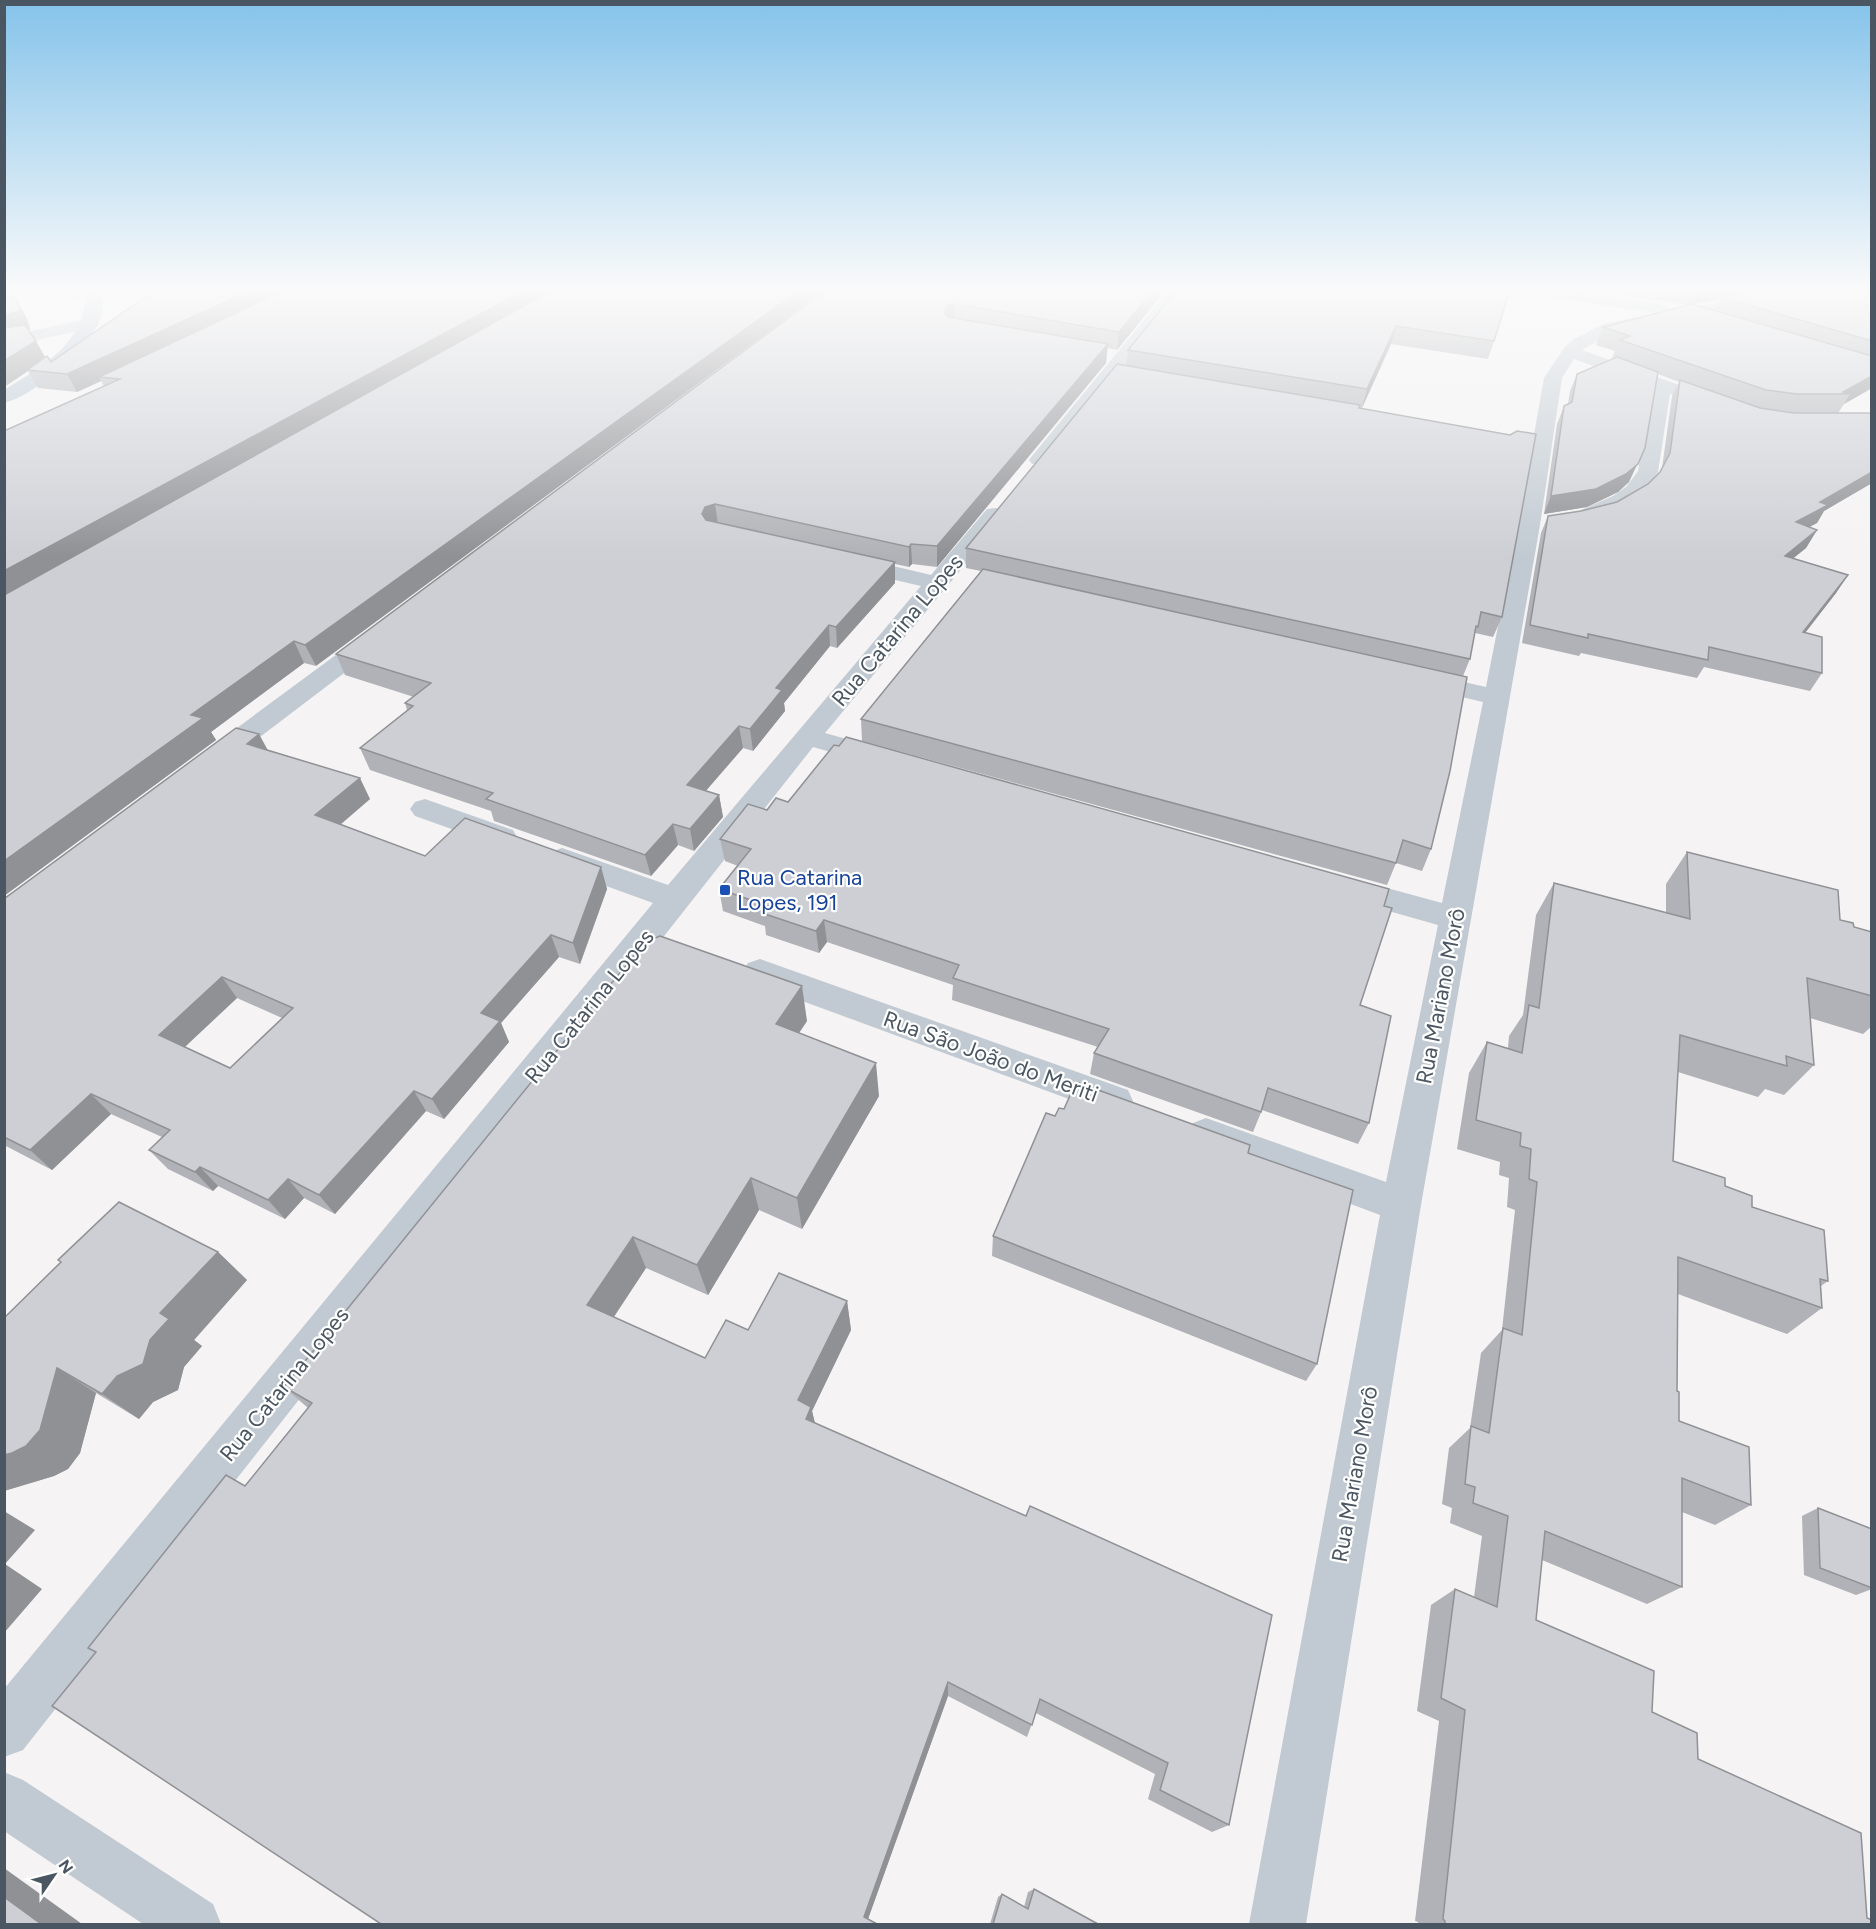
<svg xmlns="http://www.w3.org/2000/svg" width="1876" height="1929" font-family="Figtree,sans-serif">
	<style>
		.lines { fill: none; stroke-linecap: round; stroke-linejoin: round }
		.minor { fill: #c1cad2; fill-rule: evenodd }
		.major { fill: #b3c2d1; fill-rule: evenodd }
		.wall { fill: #b0b2b7; fill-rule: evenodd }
		.shaded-wall { fill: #909195 }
		.building { fill: #cdcfd5; stroke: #909195; stroke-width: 1.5; fill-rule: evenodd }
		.transit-dot { fill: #1a4fb4; stroke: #fff; stroke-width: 2 }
		.labels { text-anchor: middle; stroke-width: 4.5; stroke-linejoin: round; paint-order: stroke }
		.street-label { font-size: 22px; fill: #4a5661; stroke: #fff }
		.transit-label { font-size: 22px; fill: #164399; stroke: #fff; text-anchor: start }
	</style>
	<rect width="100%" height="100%" fill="#f5f3f3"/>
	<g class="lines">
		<g class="minor">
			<path d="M79,287H106L104,290L73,299L65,294L67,291Z"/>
			<path d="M1171,287H1188L1046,464H1032L1029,460L1032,456Z"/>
			<path d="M1507,287H1550L1661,304L1667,306L1668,311L1810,287H1851L1843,292L1680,318L1614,332L1582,350L1724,401L1726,405L1724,409L1717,411L1670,394L1658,472L1655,476L1641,494L1629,506L1597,520L1589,521L1581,520L1578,515L1581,510L1613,496L1627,486L1638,471L1652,388L1574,359L1562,378L1540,525L1421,1205L1306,1924H1249L1380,1215L1193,1145L1187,1134L1193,1123L1206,1118L1386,1182L1438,925L1332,895L1327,887L1332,879L1343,876L1442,903L1483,702L1410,685L1406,680L1410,675L1419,672L1486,687L1518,525L1544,378L1564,348L1574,339L1603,324L1656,313L1515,292Z"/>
			<path d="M91,318L99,323L97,327L4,347V337Z"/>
			<path d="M995,508L1003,509L1006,514L1003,519L825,733L893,752L897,758L893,764L883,767L813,747L23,1750L4,1757V1689L653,903L551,866L547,859L551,852L562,848L668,885L921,586L843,568L840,563L843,558L851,556L931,575L987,509Z"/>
			<path d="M376,630L385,632L388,637L385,642L223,765L213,768L203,765L199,759L203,753L367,632Z"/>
			<path d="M425,799L513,830L517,837L513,844L502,847L415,816L410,809L415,802Z"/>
			<path d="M760,959L1128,1090L1133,1101L1128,1112L1115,1116L748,981L743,972L748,963Z"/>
			<path d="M4,1772L23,1780L213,1904L221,1924H143L4,1831Z"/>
		</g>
		<path class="major" d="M86,287H102C103,300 104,312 98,324C85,351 34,396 4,403V390C45,365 89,340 86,287Z"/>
	</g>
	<g class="wall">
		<path d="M4,287L17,301L27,319L30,329H28L45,357L51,362L160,287L316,666L304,663L211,732L216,740L4,896V431L104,386L101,381L77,392L38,388L28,371L7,385H4Z"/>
		<path d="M830,287H1168L1117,350L1107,348L1106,363L937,567L912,564L909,567L895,564V583L837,648L830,646L784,703L785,711L753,751L743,748L705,791L719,795L723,817L694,851L678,845L651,876L494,821L491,811L370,770L360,748L407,710L405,703L414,697L345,675L336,654Z"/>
		<path d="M1179,287L1494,341L1488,359L1391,344L1362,408L1502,617L1493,637L1475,633L1474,636L1470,659L1463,676L1431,849L1422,871L1396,863L1387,885L862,741L861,719L981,571L966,568V548L1126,365L1128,350Z"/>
		<path d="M1565,287H1872V388L1844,404L1838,413H1872V483L1824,511L1817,523L1809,527L1817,530L1806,548L1793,558L1848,575L1836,593L1805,633L1822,673L1810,691L1704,667L1697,678L1581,653L1579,656L1522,643L1541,533L1548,516L1581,511L1617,502L1648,484L1660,472L1662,468L1672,396L1679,382L1658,374L1629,482L1618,492L1587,507L1544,514L1557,424L1564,406L1568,404L1570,391L1577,374L1613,359L1612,358L1615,351L1596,345L1603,327L1714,311L1720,299L1687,305Z"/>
		<path d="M268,750L370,799L341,824L425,856L601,867L607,889L580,964L559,957L501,1023L509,1042L444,1119L426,1111L335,1214L304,1198L285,1219L218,1186L213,1191L168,1169L149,1150L162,1137L111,1114L52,1170L4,1145V899ZM237,998L282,1018L230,1068L185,1047Z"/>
		<path d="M720,839L1360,1005L1369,1123L1358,1144L1262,1110L1253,1132L1090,1074L1094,1053L1098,1047L952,1000L953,985L827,942L819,953L766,935L765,926L723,911L719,889L738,866L725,861Z"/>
		<path d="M1687,852L1840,920L1854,927L1872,932V1026L1863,1034L1810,1018L1814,1065L1784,1095L1765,1089L1758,1097L1678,1072L1673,1161L1725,1186L1752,1207L1828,1281L1821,1286L1822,1308L1787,1334L1678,1294L1677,1391L1679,1421L1751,1505L1715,1525L1682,1512V1587L1647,1604L1542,1560L1536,1620L1652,1712L1698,1759L1867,1918L1872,1924H1418V1922L1415,1921L1439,1721L1417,1711L1431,1605L1455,1589L1474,1597L1482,1536L1450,1523L1452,1508L1442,1504L1449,1448L1470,1428L1481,1353L1502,1330L1515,1210L1507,1207L1509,1178L1499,1175L1500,1162L1457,1149L1469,1073L1487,1042L1508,1048L1509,1036L1523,1015L1536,915L1554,883L1666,913V884Z"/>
		<path d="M807,1021L799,1033L879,1096L802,1229L759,1210L708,1295L646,1268L614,1317L705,1358L748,1330L847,1301L851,1330L812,1411L815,1423L1026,1516L1229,1825L1212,1832L1148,1799L1155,1774L1036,1713L1027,1737L948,1696L868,1919L878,1924H381L96,1652L245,1486L308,1408L284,1387Z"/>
		<path d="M1055,1116L1248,1153L1317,1364L1306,1381L992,1256L993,1236Z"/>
		<path d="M218,1252L247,1280L194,1340L202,1346L184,1367L178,1390L153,1402L139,1419L96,1393L80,1453L68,1469L54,1476L4,1491V1318Z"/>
		<path d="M1818,1508L1872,1529V1589L1856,1595L1804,1575L1802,1516Z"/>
		<path d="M1034,1889L1098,1924H990L998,1897L1002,1894L1024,1907L1028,1892Z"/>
	</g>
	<g class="shaded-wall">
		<path d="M4,287H42L5,295Z"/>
		<path d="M258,287H303L99,377L101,381L77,392L67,374Z"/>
		<path d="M530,287H565L4,599V571Z"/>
		<path d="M804,287H829L316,666L305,645Z"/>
		<path d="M1156,287H1168L1117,350L1119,332Z"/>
		<path d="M1695,287H1793L1721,297L1720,299L1687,305Z"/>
		<path d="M17,301L27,319L30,329L4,335V315Z"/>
		<path d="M955,304L954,322L944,330V312L948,305Z"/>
		<path d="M1396,326L1391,344L1362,408L1367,389Z"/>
		<path d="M36,341L46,359L27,370L28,371L7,385L4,381V361Z"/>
		<path d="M1108,344L1106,363L937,567V546Z"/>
		<path d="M1872,376V388L1844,404L1850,394L1843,392Z"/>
		<path d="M1645,448L1629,482L1618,492L1587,507L1544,514L1551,496Z"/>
		<path d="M1872,472V483L1824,511L1817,523L1785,540L1796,522L1820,502Z"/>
		<path d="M715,504L718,524L708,527L702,514L705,507Z"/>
		<path d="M1817,530L1806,548L1774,574L1785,556Z"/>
		<path d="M911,544L912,564L909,567V547Z"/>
		<path d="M895,562V583L837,648L836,627Z"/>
		<path d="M1848,575L1836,593L1791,651L1803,632Z"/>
		<path d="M829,625L830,646L784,703L785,711L753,751L750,729L776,688Z"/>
		<path d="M294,641L304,663L211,732L216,740L4,896V861L191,715Z"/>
		<path d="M739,726L743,748L692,807L687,785Z"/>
		<path d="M259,734L271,756L247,744Z"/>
		<path d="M360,778L370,799L327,836L315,815Z"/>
		<path d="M719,795L723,817L694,851L690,829Z"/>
		<path d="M673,824L678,845L651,876L645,855Z"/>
		<path d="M601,867L607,889L580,964L573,943Z"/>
		<path d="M824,920L827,942L819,953L816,931Z"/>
		<path d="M551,935L559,957L501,1023L509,1042L444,1119L432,1099L481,1013Z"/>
		<path d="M222,977L237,998L176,1055L159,1035Z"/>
		<path d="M802,986L807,1021L782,1058L776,1024Z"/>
		<path d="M876,1063L879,1096L802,1229L797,1198Z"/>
		<path d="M414,1091L426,1111L335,1214L319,1195Z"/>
		<path d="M91,1094L111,1114L52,1170L30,1150Z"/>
		<path d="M200,1167L218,1186L213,1191L195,1172Z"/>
		<path d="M751,1178L759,1210L708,1295L697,1265Z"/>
		<path d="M288,1179L304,1198L285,1219L268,1200Z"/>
		<path d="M633,1237L646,1268L603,1333L587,1305Z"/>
		<path d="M218,1252L247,1280L194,1340L202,1346L184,1367L178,1390L153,1402L139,1419L102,1394L150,1340L160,1313Z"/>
		<path d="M847,1301L851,1330L812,1411L817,1432L812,1444L798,1400Z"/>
		<path d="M57,1368L96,1393L80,1453L68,1469L54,1476L4,1491V1455Z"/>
		<path d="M4,1511L35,1530L5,1564L42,1589L4,1633Z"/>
		<path d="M948,1682V1696L868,1919L878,1924H877L864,1917Z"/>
		<path d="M4,1868L82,1924H41L4,1897Z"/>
	</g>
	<g class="building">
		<path d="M160,287H258L67,374L27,370L47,356L51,362Z"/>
		<path d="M292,287H530L4,571V431L120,379L99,377Z"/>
		<path d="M558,287H804L305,645L294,641L191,715L203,718L4,861V595Z"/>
		<path d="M830,287H1156L1119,332L955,304L948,305L944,312L948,317L1108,344L937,546L911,544L909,547L715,504L705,507L702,514L706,520L895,562L836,627L829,625L776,688L782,690L750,729L739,726L687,785L719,795L690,829L673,824L645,855L486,799L493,793L360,748L413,706L405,703L431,683L336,654Z"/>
		<path d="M1179,287H1511L1494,341L1396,326L1367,389L1128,350Z"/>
		<path d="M1785,287H1872V341L1721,297Z"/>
		<path d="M4,288L17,301L20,311L4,315Z"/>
		<path d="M1692,304L1872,356V376L1843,392L1850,394H1796L1766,390L1620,340L1630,336L1603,327Z"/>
		<path d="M25,325L36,341L4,361V328Z"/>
		<path d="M1617,357L1658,372L1645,448L1638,464L1626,474L1596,489L1551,496L1564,406L1572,402L1577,374Z"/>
		<path d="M1117,364L1360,405L1359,408L1510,435L1517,431L1536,434L1502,617L1481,612L1478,627L1476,626L1470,659L966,548Z"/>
		<path d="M1680,380L1760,408L1794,413H1872V472L1820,502L1828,505L1796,522L1817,530L1785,556L1848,575L1803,632L1822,637V673L1709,647L1708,660L1588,634V638L1530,625L1548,516L1581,511L1617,502L1648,484L1660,472L1670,453Z"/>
		<path d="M983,569L1467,677L1450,771L1431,849L1403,840L1396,863L861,719Z"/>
		<path d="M236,728L259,734L247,744L360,778L315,815L425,856L465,818L601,867L573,943L551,935L481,1013L500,1021L432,1099L414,1091L319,1195L288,1179L268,1200L200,1167L195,1172L149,1150L170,1130L91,1094L30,1150L4,1137V899ZM222,977L293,1008L230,1068L159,1035Z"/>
		<path d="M846,737L1389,889L1384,906L1392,908L1360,1005L1391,1016L1369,1123L1268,1088L1261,1112L1094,1053L1109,1029L953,978L959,965L824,920L816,931L762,913L768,906L719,889L751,849L720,839L748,804L767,810L776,798L788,802L834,745L839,746Z"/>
		<path d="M1687,852L1838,890L1840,920L1853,923L1854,927L1872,932V996L1807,978L1814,1065L1786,1056L1787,1066L1680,1035L1673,1161L1725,1178V1186L1752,1196V1207L1824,1230L1828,1281L1820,1279L1822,1308L1678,1257L1677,1391L1679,1392V1421L1749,1447L1751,1505L1682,1478V1587L1545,1531L1536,1620L1654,1671L1652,1712L1697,1733L1698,1759L1861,1833L1867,1918L1872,1920V1924H1445V1921L1443,1919L1465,1710L1441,1698L1455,1589L1497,1607L1508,1516L1473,1503L1475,1487L1465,1484L1471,1426L1489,1433L1503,1328L1522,1335L1537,1182L1529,1179L1531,1149L1520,1146L1521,1133L1476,1120L1487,1042L1522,1053L1529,1005L1539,1008L1554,883L1690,919Z"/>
		<path d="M660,936L802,986L776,1024L876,1063L797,1198L751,1178L697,1265L633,1237L587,1305L705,1358L726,1320L748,1330L779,1273L847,1301L798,1400L811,1407L806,1419L1026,1516L1030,1506L1272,1615L1229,1825L1160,1790L1168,1763L1040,1699L1032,1725L948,1682L864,1917L877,1924H381L52,1706L96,1652L88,1648L226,1475L245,1486L312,1403L284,1387L645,942Z"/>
		<path d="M1076,1082L1250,1145L1248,1153L1353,1190L1317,1364L993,1236L1046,1113L1055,1116L1059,1108L1064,1109Z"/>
		<path d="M119,1202L218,1252L160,1313L169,1319L150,1340L143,1364L117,1376L102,1394L57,1368L40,1430L26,1446L12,1453L4,1455V1318L61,1262L58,1260Z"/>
		<path d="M1818,1508L1872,1529V1588L1820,1568Z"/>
		<path d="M1034,1889L1098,1924H993L1002,1894L1028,1909Z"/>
		<path d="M4,1897L41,1924H4Z"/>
	</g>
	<linearGradient id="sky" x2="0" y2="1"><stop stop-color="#85c3ea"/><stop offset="0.52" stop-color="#fafafa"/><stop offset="1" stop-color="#fafafa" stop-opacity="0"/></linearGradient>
	<rect width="1876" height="557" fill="url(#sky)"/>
	<rect class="transit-dot" x="719" y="884" width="12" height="12" rx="3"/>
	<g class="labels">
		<g class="street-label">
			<text transform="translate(897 630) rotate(-50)" y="8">Rua Catarina Lopes</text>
			<text transform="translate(1440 996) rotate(-79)" y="8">Rua Mariano Morô</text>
			<text transform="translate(589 1006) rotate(-51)" y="8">Rua Catarina Lopes</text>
			<text transform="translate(991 1056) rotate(20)" y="8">Rua São João do Meriti</text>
			<text transform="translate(284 1384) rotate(-51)" y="8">Rua Catarina Lopes</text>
			<text transform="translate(1354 1474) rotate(-80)" y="8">Rua Mariano Morô</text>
		</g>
		<g class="transit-label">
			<text x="737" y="885">Rua Catarina<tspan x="737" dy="25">Lopes, 191</tspan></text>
		</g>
	</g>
	<rect width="1876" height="1929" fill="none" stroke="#4a5661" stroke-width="12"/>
	<g transform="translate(54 1875) rotate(55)" stroke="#ffffff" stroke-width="4.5" paint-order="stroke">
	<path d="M0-4.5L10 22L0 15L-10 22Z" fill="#4a5661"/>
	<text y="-9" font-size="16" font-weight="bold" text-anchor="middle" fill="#4a5661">N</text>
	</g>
</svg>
